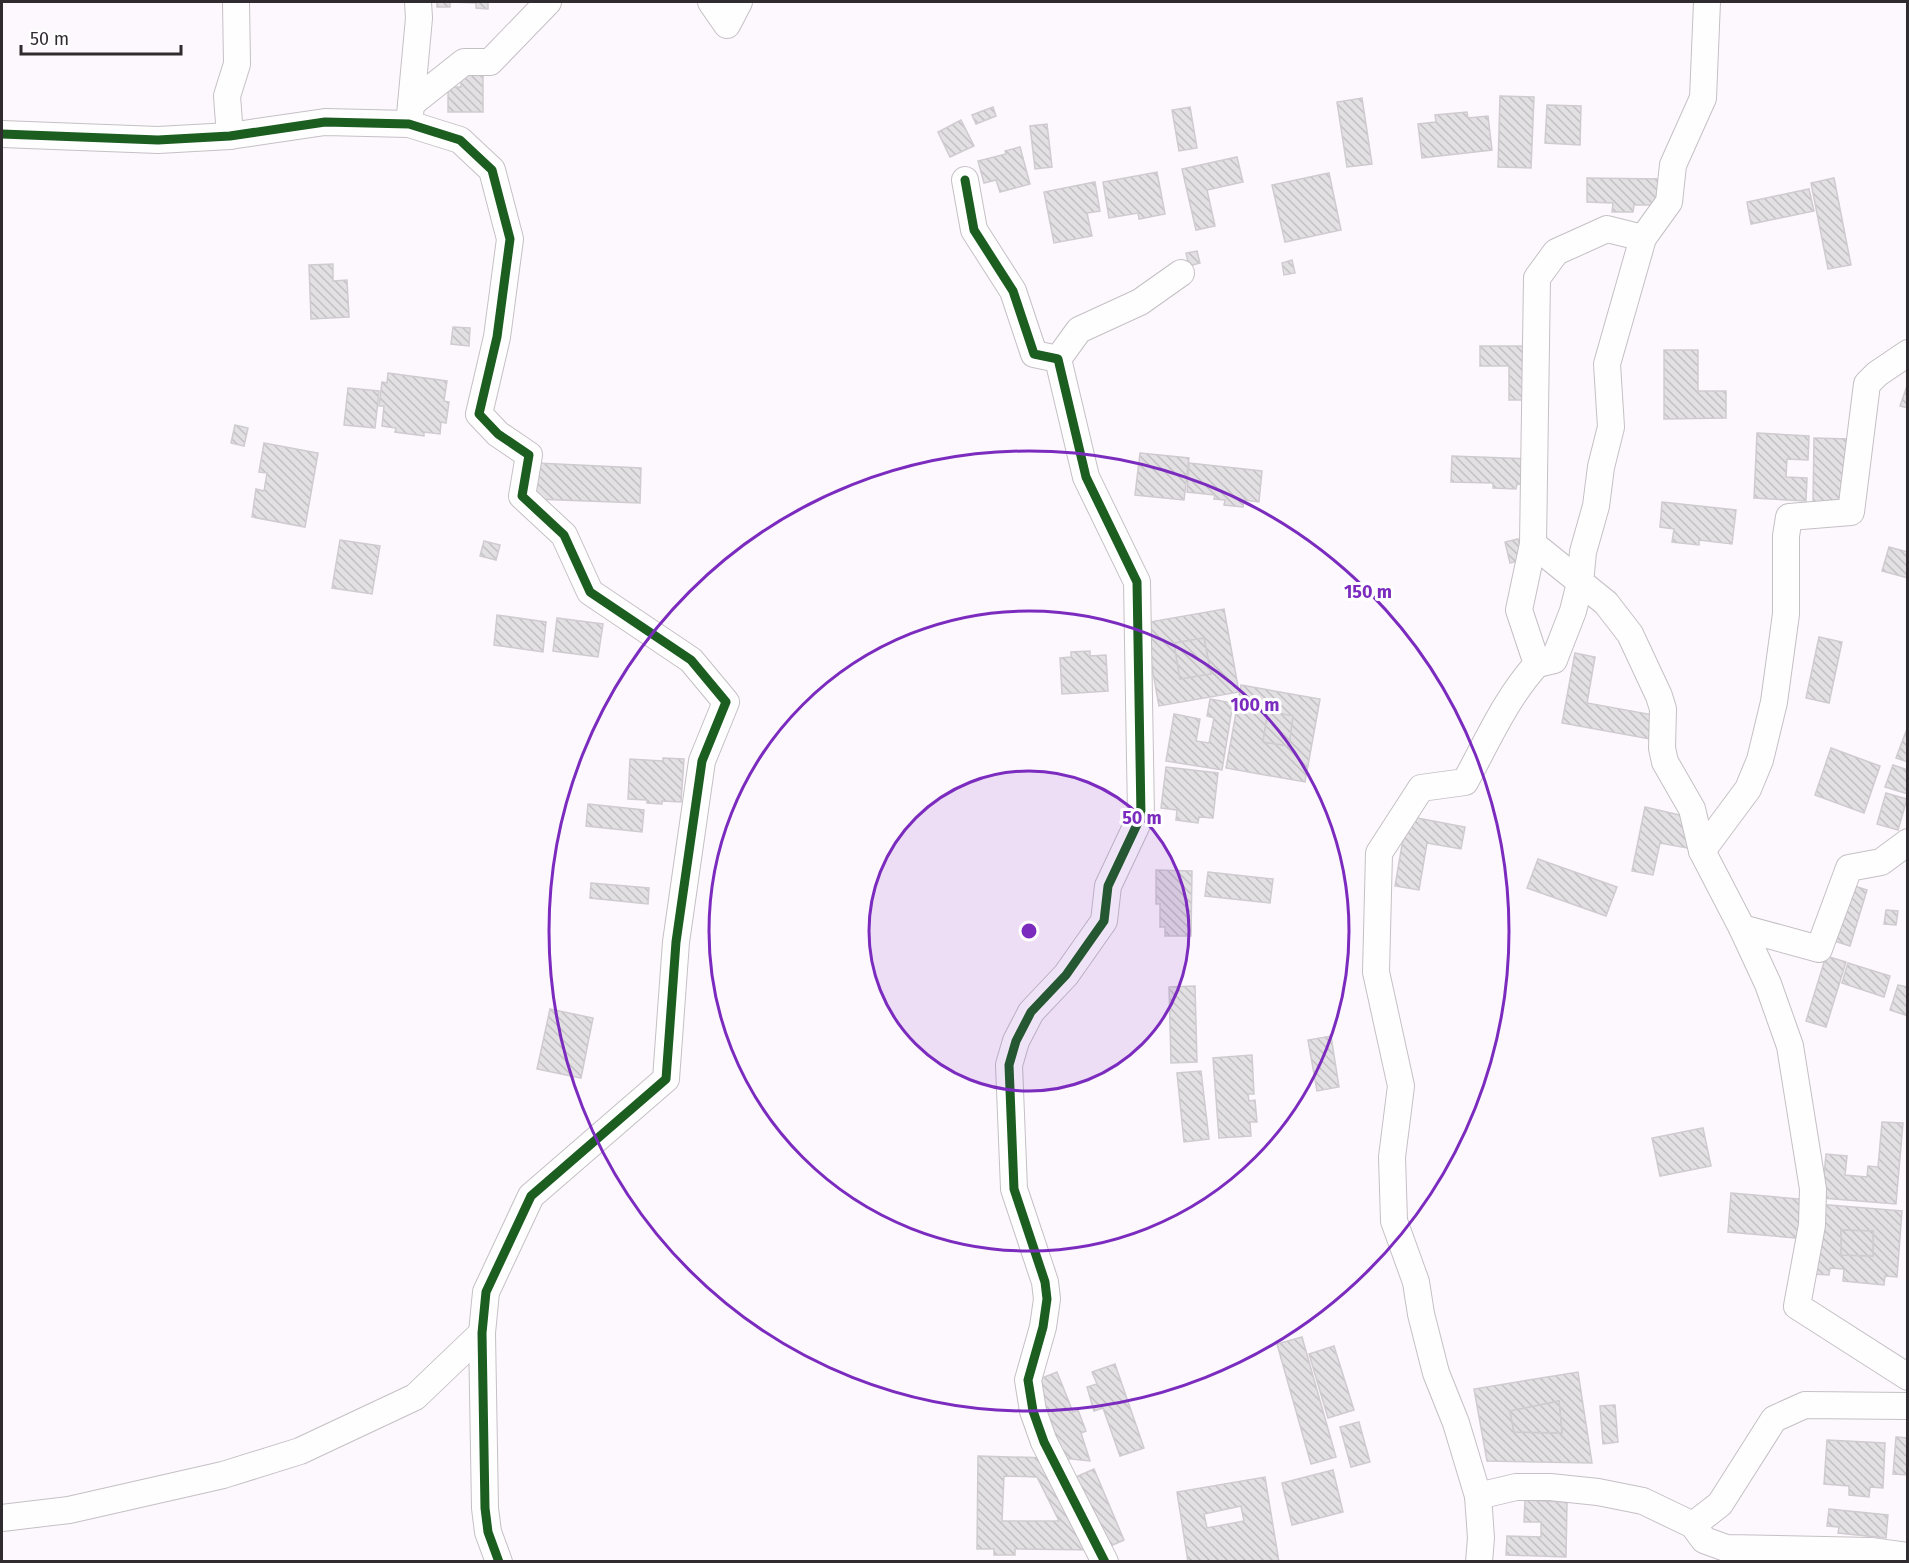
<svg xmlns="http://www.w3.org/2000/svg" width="1909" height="1563" font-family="'Fira Sans',sans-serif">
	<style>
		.building { fill: url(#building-back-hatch); stroke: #cfcbd0; stroke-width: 1.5; fill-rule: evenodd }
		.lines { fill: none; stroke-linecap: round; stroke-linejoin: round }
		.street-casing { stroke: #c4c0c4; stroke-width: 28 }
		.street { stroke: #fffeff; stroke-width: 26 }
		.cycleway-casing { stroke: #fff; stroke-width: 13 }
		.cycleway { stroke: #1b5e20; stroke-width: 9 }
		.ring { fill: none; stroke: #7b2cbf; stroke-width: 3 }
		.centre { fill: #7b2cbf; stroke: #fff; stroke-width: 3 }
		.ring-label { font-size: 18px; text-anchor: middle; font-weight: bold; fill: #7b2cbf; stroke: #fff; stroke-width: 6; stroke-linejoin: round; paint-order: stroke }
	</style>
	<defs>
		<pattern id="building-back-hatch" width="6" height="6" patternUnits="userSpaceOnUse" patternTransform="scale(1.5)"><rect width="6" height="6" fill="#e3e0e4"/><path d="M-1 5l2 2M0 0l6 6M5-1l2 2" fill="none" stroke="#c3c0c4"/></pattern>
	</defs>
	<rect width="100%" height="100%" fill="#fdf8fd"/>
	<g class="building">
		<rect x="437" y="2" width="13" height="5"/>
		<path d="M451,2H488V9L476,8V3Z"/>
		<path d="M461,67H483V112H448V87H461Z"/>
		<path d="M1500,96L1534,97L1531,168L1498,167Z"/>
		<path d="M1362,98L1372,164L1347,167L1337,102Z"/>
		<path d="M1547,105L1581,106L1580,145L1545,143Z"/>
		<path d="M993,107L996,116L976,124L972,115Z"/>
		<path d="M1190,107L1197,148L1179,151L1172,110Z"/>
		<path d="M1467,112L1468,118L1488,116L1492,150L1422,158L1418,124L1436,122L1435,115Z"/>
		<path d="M961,120L974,146L950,157L938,132Z"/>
		<path d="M1047,124L1052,167L1035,169L1030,126Z"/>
		<path d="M1020,147L1030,184L1000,192L996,180L984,183L978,161L1006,154L1005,151Z"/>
		<path d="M1237,157L1243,182L1207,190L1215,226L1196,230L1182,169Z"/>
		<path d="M1157,172L1165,214L1139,219L1138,213L1109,218L1103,182Z"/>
		<path d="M1329,173L1341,230L1285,242L1272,185Z"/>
		<path d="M1587,178L1662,179V205H1634L1633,212H1612L1613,203L1587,202Z"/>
		<path d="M1834,178L1851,265L1828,269L1811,183Z"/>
		<path d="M1095,182L1100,211L1087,213L1092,236L1054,243L1044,192Z"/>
		<path d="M1809,189L1814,211L1751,224L1747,202Z"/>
		<path d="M1197,251L1200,263L1189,266L1186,253Z"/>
		<path d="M1292,260L1295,273L1284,275L1282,263Z"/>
		<path d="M333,264V281L347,280L349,317L311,319L309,265Z"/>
		<path d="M453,327L470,328L469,346L451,344Z"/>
		<path d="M1480,346H1534V400H1509V366H1480Z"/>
		<path d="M1664,350H1698V391H1726V418L1664,419Z"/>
		<path d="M388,373L447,381L444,401L449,402L446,423L441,422L440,434L424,432V436L395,432L396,428L382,426L384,406H379L382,382L387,383Z"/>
		<path d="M1908,383V408L1900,406Z"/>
		<path d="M348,388L379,391L375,428L344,425Z"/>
		<path d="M235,425L248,428L244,446L231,443Z"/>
		<path d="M1757,433L1809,436L1808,460L1787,459L1786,477L1807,478L1806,501L1754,498Z"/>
		<path d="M1814,438L1850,439L1848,503H1813Z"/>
		<path d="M264,443L318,453L305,527L252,517L256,489L264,491L267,473L259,472Z"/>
		<path d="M1140,453L1189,458L1184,500L1135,495Z"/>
		<path d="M1452,456L1533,459V485L1517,484L1516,489L1493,488V483L1451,482Z"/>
		<path d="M536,463L641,468L640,503L534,499Z"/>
		<path d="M1189,463L1262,471L1259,502L1244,500L1243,507L1224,505L1225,500L1214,499L1215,495L1187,492Z"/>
		<path d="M1662,502L1736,510L1732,544L1699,540V545L1672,542L1674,529L1660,527Z"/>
		<path d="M1518,539L1524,559L1510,563L1505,542Z"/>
		<path d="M340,540L380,546L372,594L332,588Z"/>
		<path d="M484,541L500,545L496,560L480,556Z"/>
		<path d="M1889,547L1908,552V578L1882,571Z"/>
		<path d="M1224,609L1239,692L1159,706L1144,623ZM1204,638L1211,674L1180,679L1174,643Z"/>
		<path d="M497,615L546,622L543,652L494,645Z"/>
		<path d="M557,618L603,624L598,657L553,651Z"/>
		<path d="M1819,637L1842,642L1829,703L1806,698Z"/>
		<path d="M1204,638L1211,674L1180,679L1174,643Z"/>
		<path d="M1090,651V656L1106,655L1108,691L1062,694L1060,658L1071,657V652Z"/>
		<path d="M1575,653L1595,657L1587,703L1659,716L1655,740L1562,723Z"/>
		<path d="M1241,685L1320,699L1305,782L1226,768ZM1268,711L1293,716L1289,746L1263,742Z"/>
		<path d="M1210,699L1233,703L1222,770L1166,761L1174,714L1200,719L1196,741L1209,743L1214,718L1207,716Z"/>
		<path d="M1268,711L1293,716L1289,746L1263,742Z"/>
		<path d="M1908,726V762L1896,758Z"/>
		<path d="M1831,748L1880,766L1864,813L1815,795Z"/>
		<path d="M663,758L684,759L681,802L662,801V804L647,803V800L628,799L630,759L663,761Z"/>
		<path d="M1893,765L1908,770V794L1885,787Z"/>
		<path d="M1166,767L1218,773L1213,818L1199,817L1198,823L1176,820L1177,810L1161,808Z"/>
		<path d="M1886,793L1907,799L1898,830L1877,824Z"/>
		<path d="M588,804L644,810L642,832L586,826Z"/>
		<path d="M1645,807L1693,818L1687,848L1660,843L1653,875L1632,871Z"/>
		<path d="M1407,816L1465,827L1461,849L1427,843L1419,890L1395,886Z"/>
		<path d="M1538,859L1617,887L1606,916L1527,888Z"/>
		<path d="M1156,870L1192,871L1191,936H1165V927H1160V904H1156Z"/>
		<path d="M1208,872L1273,879L1270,903L1205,896Z"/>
		<path d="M591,883L649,888L648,904L590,898Z"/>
		<path d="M1845,883L1867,890L1850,946L1828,939Z"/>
		<path d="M1886,910L1898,911L1896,925L1884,924Z"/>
		<path d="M1826,956L1846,962L1826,1027L1806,1021Z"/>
		<path d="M1848,963L1890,976L1884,997L1842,983Z"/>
		<path d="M1898,985L1908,987V1016L1890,1010Z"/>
		<path d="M1195,986L1197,1062L1171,1063L1169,987Z"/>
		<path d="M550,1009L593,1018L581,1078L537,1069Z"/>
		<path d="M1331,1036L1339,1087L1317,1091L1308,1040Z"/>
		<path d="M1252,1055L1254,1094H1248L1249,1101L1255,1100L1257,1122H1250L1251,1136L1219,1138L1213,1058Z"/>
		<path d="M1201,1071L1209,1139L1184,1142L1177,1073Z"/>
		<path d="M1882,1122L1903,1123L1896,1204L1822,1198L1826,1154L1847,1156L1845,1175L1867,1177L1868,1166L1878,1167Z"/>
		<path d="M1703,1128L1711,1166L1660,1176L1652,1138Z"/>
		<path d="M1731,1193L1810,1200L1807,1239L1728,1232Z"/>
		<path d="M1817,1204L1902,1211L1897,1277L1885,1276L1884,1285L1843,1281L1844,1269L1830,1268L1829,1275L1812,1274ZM1841,1230L1873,1231V1256L1841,1255Z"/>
		<path d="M1841,1230L1873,1231V1256L1841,1255Z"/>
		<path d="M1302,1337L1336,1457L1311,1464L1277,1344Z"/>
		<path d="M1334,1346L1354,1410L1328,1418L1309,1354Z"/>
		<path d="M1115,1364L1144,1448L1120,1456L1103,1408L1094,1411L1087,1387L1097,1384L1092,1372Z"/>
		<path d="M1057,1372L1073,1412L1078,1410L1086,1431L1081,1433L1090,1461L1062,1458L1032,1382Z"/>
		<path d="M1578,1372L1592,1463L1487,1461L1474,1389ZM1559,1401L1562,1433L1514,1432L1510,1411Z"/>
		<path d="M1559,1401L1562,1433L1514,1432L1510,1411Z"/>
		<path d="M1615,1405L1618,1442L1603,1444L1600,1406Z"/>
		<path d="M1359,1422L1370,1462L1351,1467L1340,1427Z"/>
		<path d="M1896,1437L1908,1438V1475L1893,1474Z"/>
		<path d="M1827,1440L1885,1443L1883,1488L1870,1487L1869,1497L1849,1495V1486L1824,1484Z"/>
		<path d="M978,1456L1049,1458L1094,1550L1015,1549V1555H994V1549H977ZM1004,1476L1037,1477L1059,1521H1002Z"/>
		<path d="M1094,1469L1124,1540L1106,1548L1076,1477Z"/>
		<path d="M1333,1470L1343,1512L1292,1525L1282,1483Z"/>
		<path d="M1265,1477L1279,1562H1188L1177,1492ZM1241,1506L1244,1521L1207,1528L1204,1514Z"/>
		<path d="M1525,1500L1567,1502L1566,1557L1506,1555L1507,1536L1541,1537V1522H1524Z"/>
		<path d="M1829,1509L1888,1515L1886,1538L1838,1533L1839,1527L1827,1526Z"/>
	</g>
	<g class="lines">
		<g class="street-casing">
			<g id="street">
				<path d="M711,2L727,25L739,2"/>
				<path d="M411,104L464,62H490L548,2"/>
				<path d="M410,115L419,18L418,2"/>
				<path d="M2,134L158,140L230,136L325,122L409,124L460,140L492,170L510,239L497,337L479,414L498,434L529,455L522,496L564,535L590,592L691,660L726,702L702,761L676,942L666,1079L531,1196L486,1292L482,1333L485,1508L488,1532L499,1562"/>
				<path d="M230,136L227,96L237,64L236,2"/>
				<path d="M965,180L974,230L1013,291L1034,354L1058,359L1086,477L1137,582L1141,816L1108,886L1104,921L1066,975L1031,1012L1016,1041L1009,1065L1014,1189L1045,1282L1047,1299L1043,1327L1028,1380L1033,1411L1044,1442L1105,1562"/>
				<path d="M1643,238L1607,229L1556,252L1537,278L1533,544L1606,603L1630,634L1659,696L1663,709L1662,748L1665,762L1692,809L1702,851L1742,928L1768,984L1790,1046L1813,1189L1812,1225L1797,1306L1908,1377"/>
				<path d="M1058,359L1079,330L1140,302L1181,273"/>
				<path d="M1537,664L1554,660L1573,611L1580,583L1583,552L1596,506L1601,467L1611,427L1607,364L1643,238L1669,202L1673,165L1703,98L1707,2"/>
				<path d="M1702,851L1748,789L1760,760L1774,702L1786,614V536L1789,517L1851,512L1867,384L1877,374L1908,353"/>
				<path d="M1742,928L1819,949L1849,868L1881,862L1908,842"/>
				<path d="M1478,1496L1516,1487H1550L1598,1492L1643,1501L1693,1525L1704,1540L1726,1548L1871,1551L1908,1556"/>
				<path d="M2,1518L69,1510L223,1475L300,1451L415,1397L482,1333"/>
				<path d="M1693,1525L1720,1504L1774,1419L1805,1405L1908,1406"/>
				<path d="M1479,1562L1481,1538L1478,1496L1456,1423L1436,1373L1421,1314L1416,1282L1394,1221L1392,1157L1401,1086L1376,972L1379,853L1421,788L1465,782C1487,742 1506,698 1537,664L1519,610L1533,544"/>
			</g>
		</g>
		<use href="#street" class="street"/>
		<g class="cycleway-casing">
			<g id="cycleway">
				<path d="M2,134L158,140L230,136L325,122L409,124L460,140L492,170L510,239L497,337L479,414L498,434L529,455L522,496L564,535L590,592L691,660L726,702L702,761L676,942L666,1079L531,1196L486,1292L482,1333L485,1508L488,1532L499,1562"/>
				<path d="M965,180L974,230L1013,291L1034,354L1058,359L1086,477L1137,582L1141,816L1108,886L1104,921L1066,975L1031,1012L1016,1041L1009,1065L1014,1189L1045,1282L1047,1299L1043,1327L1028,1380L1033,1411L1044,1442L1105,1562"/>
			</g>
		</g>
		<use href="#cycleway" class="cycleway"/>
	</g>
	<circle cx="1029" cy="931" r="160" fill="#7b2cbf" fill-opacity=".12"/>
	<g class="ring">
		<circle cx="1029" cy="931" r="160"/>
		<circle cx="1029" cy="931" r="320"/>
		<circle cx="1029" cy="931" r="480"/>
	</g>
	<circle cx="1029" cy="931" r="9" class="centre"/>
	<g class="ring-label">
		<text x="1368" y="598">150 m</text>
		<text x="1255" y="711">100 m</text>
		<text x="1142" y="824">50 m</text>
	</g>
	<rect width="1909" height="1563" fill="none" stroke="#2f2b2f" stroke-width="6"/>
	<path d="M21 45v9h160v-9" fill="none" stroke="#2f2b2f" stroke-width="3"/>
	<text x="30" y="45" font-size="18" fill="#2f2b2f" stroke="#ffffff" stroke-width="4.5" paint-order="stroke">50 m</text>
</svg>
